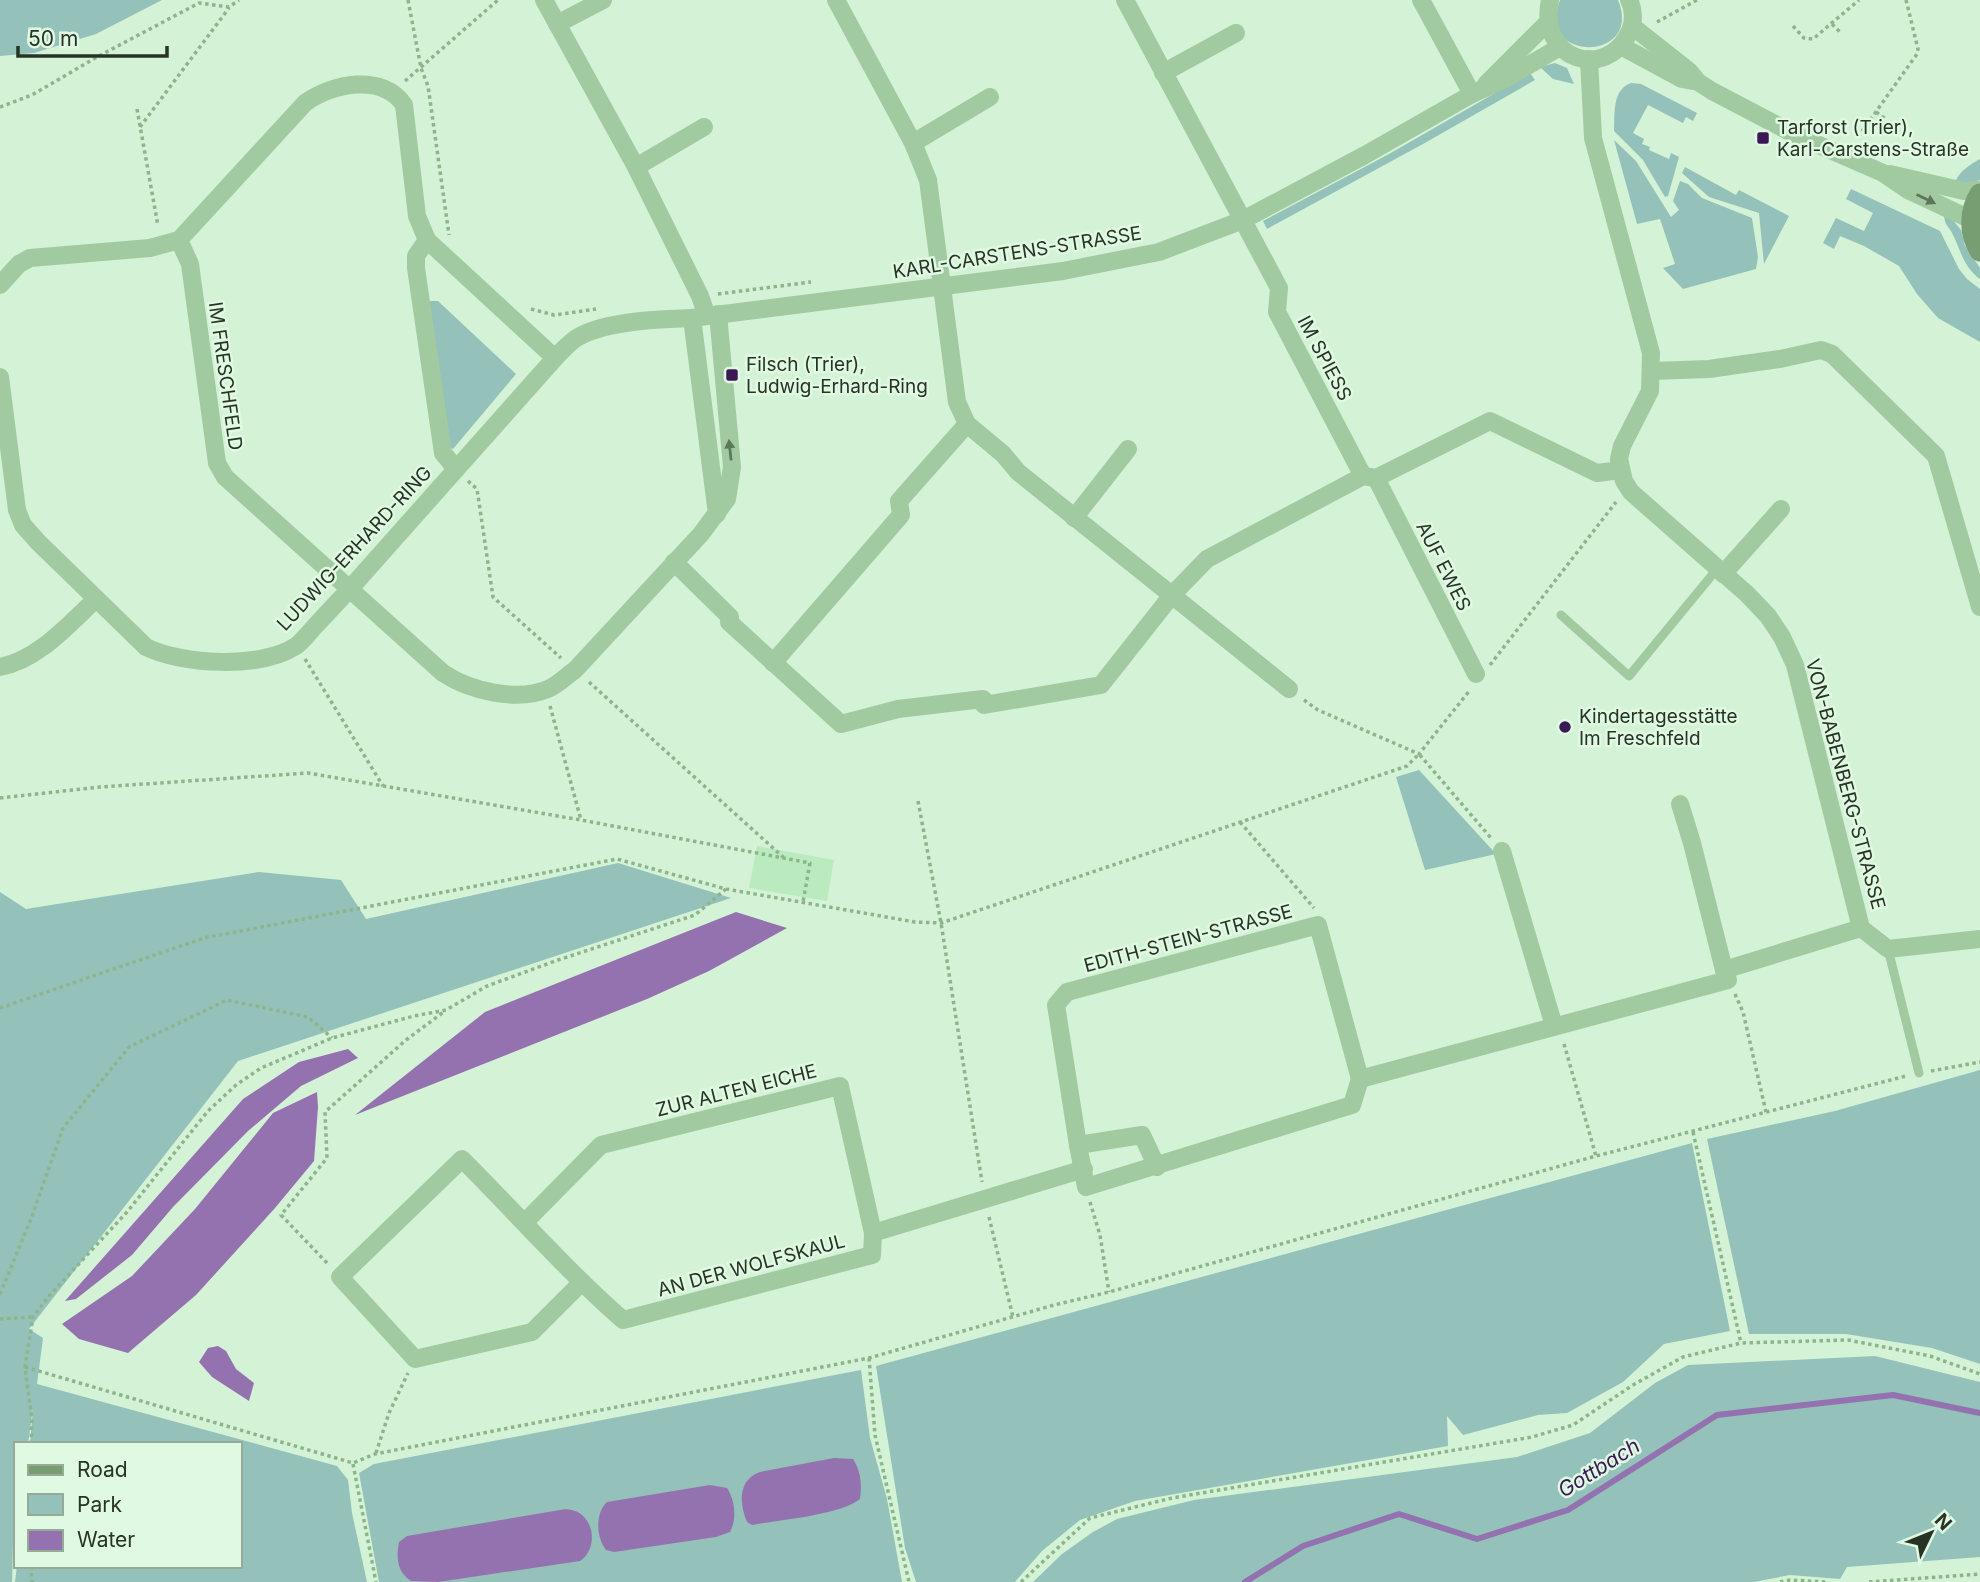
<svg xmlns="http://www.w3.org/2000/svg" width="1980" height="1582" font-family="Inter,sans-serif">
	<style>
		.green { fill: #94c1ba }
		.plaza { fill: #baebbe }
		.water { fill: #9472b0 }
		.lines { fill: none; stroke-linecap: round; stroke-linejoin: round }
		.stream { stroke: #9472b0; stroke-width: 6 }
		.path { stroke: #8db58b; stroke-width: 3.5; stroke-dasharray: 3.5 3.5; stroke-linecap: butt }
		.lane { stroke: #a2caa0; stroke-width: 9 }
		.street { stroke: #a2caa0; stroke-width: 18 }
		.secondary { stroke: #779d72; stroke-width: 21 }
		.oneway { fill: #5e775c }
		.poi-dot { fill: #3c1856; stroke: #e0f9e2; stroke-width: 2.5 }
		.labels { text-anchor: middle; stroke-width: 5; stroke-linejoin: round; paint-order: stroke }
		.poi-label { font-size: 19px; fill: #273324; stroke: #e0f9e2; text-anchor: start }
		.street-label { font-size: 19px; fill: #273324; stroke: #e0f9e2 }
		.water-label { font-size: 21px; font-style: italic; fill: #3c1856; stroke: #e0f9e2 }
	</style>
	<rect width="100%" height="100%" fill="#d4f2d6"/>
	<g class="green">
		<path d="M0,0H162L96,34L34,53L0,56Z"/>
		<path d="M1560,0H1618C1644,62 1535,64 1560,0Z"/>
		<path d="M1555,63L1567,68L1574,84L1553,79L1540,67Z"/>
		<path d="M1530,73L1535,80L1423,144L1267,229L1263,221L1389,154Z"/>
		<path d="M1631,83L1641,84L1697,113L1693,121L1686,117L1683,123L1648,105L1633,133L1644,139L1642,144L1650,147L1649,150L1669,159L1671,153L1679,157L1668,196L1665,197L1643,160L1614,131C1615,113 1612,90 1631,83Z"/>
		<path d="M1614,140L1636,161L1671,217L1679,210L1673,201L1680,181L1688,184L1702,198L1752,218L1758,257L1756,269L1683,289L1663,268L1675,264L1660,219L1637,224Z"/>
		<path d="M1980,159V180L1975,182H1955C1961,170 1968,166 1980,159Z"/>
		<path d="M1685,167L1736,195L1739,190L1789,216L1764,264L1759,213L1709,197L1682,173Z"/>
		<path d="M1851,189L1940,231L1959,269L1967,279L1980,289V342L1938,318L1917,294L1899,266L1864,246L1840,236L1834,249L1823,243L1836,218L1864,231L1873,213L1846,199Z"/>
		<path d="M1944,216L1952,219L1961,230L1965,246L1980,268V279C1962,266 1961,249 1951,231C1947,225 1945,224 1944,216Z"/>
		<path d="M427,301H438L516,374L453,449L447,446Z"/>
		<path d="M1419,770L1496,854L1425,870L1396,777Z"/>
		<path d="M618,863L731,898L238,1061L29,1329L43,1338L37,1384L337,1466L348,1480L352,1513L367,1582H15L17,1566H240V1444H30L33,1408L28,1444H16V1523L13,1543L12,1582H0V892L26,909L259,872L341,880L366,919Z"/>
		<path d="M1980,1070V1364L1932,1348L1846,1334H1749L1707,1139L1835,1111Z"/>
		<path d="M1692,1143L1730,1331L1664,1344L1623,1382L1567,1413L1538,1415L1463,1435L1447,1416L1448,1446L1135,1501L1080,1520L1042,1551L1015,1582H916L905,1548L876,1366Z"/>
		<path d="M1875,1356L1980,1382V1557L1847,1567L1840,1579L1790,1575L1754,1582H1033L1062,1554L1093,1532L1117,1519L1194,1500L1517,1457L1590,1433L1655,1383L1688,1365Z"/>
		<path d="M861,1370L870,1438L887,1499L902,1582H379L359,1473L374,1464Z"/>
	</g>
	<path class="plaza" d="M757,846L834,860L827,901L749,888Z"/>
	<g class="water">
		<path d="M736,912L787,928L709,971L647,999L355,1115L485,1012Z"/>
		<path d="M348,1049L358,1058L301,1086L248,1131L173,1207L132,1255L76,1299L65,1301L243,1099L299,1062Z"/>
		<path d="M317,1092L318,1107L314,1161L275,1208L196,1295L128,1353L79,1339L62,1324L132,1276L195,1209L273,1113Z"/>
		<path d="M218,1346L226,1351L236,1369L254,1383L249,1401L212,1377L199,1362L208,1348Z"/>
		<path d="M834,1458L853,1459C861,1471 862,1485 860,1499C840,1515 779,1520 752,1525L747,1522C739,1503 738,1480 760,1472Z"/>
		<path d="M710,1485L727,1488C735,1500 737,1519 730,1532L716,1537L614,1552L606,1550C596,1537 595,1513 607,1502Z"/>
		<path d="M566,1509C572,1510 578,1511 582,1515C596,1527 595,1551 580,1561L438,1582L411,1581C397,1572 396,1558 399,1542L407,1536Z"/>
	</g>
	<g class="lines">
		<path class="stream" d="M1245,1582L1303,1546L1399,1514L1477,1539L1568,1510L1717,1415L1893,1395L1980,1413"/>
		<g class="path">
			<path d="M408,0L421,68L428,86L449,235"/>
			<path d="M1657,22L1697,0"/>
			<path d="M1832,24L1841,33"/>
			<path d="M1793,26L1804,38L1813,39L1859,0"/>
			<path d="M405,81L498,0"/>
			<path d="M0,107L32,95L97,57L199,3L229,7L239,0"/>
			<path d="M137,109L158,226"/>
			<path d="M1876,112L1887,120"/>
			<path d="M140,127L229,8"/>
			<path d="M1858,137L1917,54L1918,49L1906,0"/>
			<path d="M718,294L811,282"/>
			<path d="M531,309L554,315L596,309"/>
			<path d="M468,481L477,489L493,597L561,658"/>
			<path d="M305,659L383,786"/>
			<path d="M1490,665L1616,502"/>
			<path d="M589,682L783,857"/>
			<path d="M1304,700L1318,710L1419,754L1470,690"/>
			<path d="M550,706L581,820"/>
			<path d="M0,798L100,787L308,773L581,820L810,863L803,902"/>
			<path d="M918,801L941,923L982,1182"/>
			<path d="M1240,822L1314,908"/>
			<path d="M1735,994L1743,1012L1766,1112"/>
			<path d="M0,1008L204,938L617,859L726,889L915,922L941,923L1407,766L1419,754L1491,838"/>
			<path d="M1564,1044L1596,1156"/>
			<path d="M1931,1071L1980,1062"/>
			<path d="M1693,1132L1741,1343"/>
			<path d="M1090,1202L1100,1235L1109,1292"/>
			<path d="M989,1217L1013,1317"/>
			<path d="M327,1263L281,1215L327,1158L325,1112L406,1040L445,1011"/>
			<path d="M0,1294L31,1219L63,1128L129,1047L227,1000L308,1017L332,1038"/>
			<path d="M0,1319L33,1317"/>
			<path d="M869,1358L875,1435L909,1582"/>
			<path d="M25,1367L353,1463L375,1454L869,1358L1054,1305L1109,1292L1596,1156L1906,1076"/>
			<path d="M31,1444L32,1419L25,1367L33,1317L48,1297L127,1212L208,1111L236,1085L261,1068L332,1038L414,1016L446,1010L487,986L555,961L695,915L726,889"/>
			<path d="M376,1453L389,1413L408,1373"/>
			<path d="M353,1464L376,1582"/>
			<path d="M31,1566L32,1582"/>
			<path d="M1021,1582L1090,1518L1172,1498L1532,1437L1573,1425L1633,1385L1683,1357L1741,1343L1848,1340L1930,1356L1980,1374"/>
			<path d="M1780,1582L1790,1580L1826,1582"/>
			<path d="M1869,1582L1980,1574"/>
		</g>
		<g class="lane">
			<path d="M1561,615L1629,676L1717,569"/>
			<path d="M1888,949L1919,1073"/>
		</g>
		<g class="street">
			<path d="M544,0L636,167L700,296L707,316"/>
			<path d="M836,0L913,143L928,180L957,402L967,424L1003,454L1018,472L1289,689"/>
			<path d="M1125,0L1279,288L1277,312L1363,476"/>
			<path d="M1421,0L1472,94"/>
			<path d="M1550,0C1537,59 1606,83 1630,31C1634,22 1634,9 1629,0"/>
			<path d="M557,24L603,0"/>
			<path d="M1632,26L1689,71L1698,82L1712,91L1796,135L1883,173L1908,190L1972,220"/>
			<path d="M1621,46L1682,79L1693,81"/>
			<path d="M1163,73L1236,33"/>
			<path d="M1486,84L1547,23"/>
			<path d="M913,143L990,97"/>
			<path d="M636,167L704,127"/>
			<path d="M1890,174L1964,191L1980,190"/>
			<path d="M179,240L190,264L217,463L225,477L443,673C470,691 517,702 548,689C558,685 566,676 575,670L701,534L727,499L732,467L718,314"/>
			<path d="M427,240L416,256V268L443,453L456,469"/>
			<path d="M0,285L19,264L30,258L150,248L179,240L305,103C332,83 383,73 404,105L417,216L427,240L555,358"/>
			<path d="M692,318L717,514"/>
			<path d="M1652,371L1709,369L1780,359L1821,350L1832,354L1936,456L1980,607"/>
			<path d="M0,377L17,510L23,525L38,542L146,647C182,665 261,669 296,646C304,640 311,630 318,623C339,601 359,579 379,556C437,490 496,424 555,358C563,350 570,341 580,336C608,321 660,319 692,318L1063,271L1159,252L1243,220L1365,155L1472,94L1505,79L1560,47"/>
			<path d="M1376,478L1476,674"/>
			<path d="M1074,518L1128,449"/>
			<path d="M674,562L730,617L729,622L841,724L898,709L983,699L984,705L1101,685L1172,595L1207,559L1363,476L1376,478L1490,421L1597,473L1620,470"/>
			<path d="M1723,574L1781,509"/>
			<path d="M773,663L901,515L899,501L967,424"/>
			<path d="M0,667C38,660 69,624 96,599"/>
			<path d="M1680,804L1692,843L1724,970"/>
			<path d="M1502,851L1554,1026"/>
			<path d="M1861,928L1888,949L1980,939"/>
			<path d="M1078,1145L1056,1005L1067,992L1318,925L1360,1079"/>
			<path d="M1157,1167L1142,1135L1078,1145L1086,1187L1352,1105L1360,1079L1728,980L1724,970L1861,928L1795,665L1782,637L1768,616L1747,594L1631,492L1624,481L1619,459L1622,446L1650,391L1651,353L1593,138L1589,59"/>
			<path d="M525,1222L601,1145L840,1086L873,1233"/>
			<path d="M581,1283L532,1332L415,1359L340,1277L462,1159C516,1213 566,1270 623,1320L872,1255L873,1233L1084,1169"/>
		</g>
		<path class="secondary" d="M1980,194C1969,211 1969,234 1980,251"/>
	</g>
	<defs><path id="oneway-solid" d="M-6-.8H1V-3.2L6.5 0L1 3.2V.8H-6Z" transform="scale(1.75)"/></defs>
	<g class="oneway">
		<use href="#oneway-solid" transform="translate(1926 199) rotate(26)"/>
		<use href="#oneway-solid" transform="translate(730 450) rotate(-96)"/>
	</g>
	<g class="poi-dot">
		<rect x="1756" y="131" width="14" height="14" rx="3.5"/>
		<rect x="725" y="368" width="14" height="14" rx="3.5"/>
		<circle cx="1565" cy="727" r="7"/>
	</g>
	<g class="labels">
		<g class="poi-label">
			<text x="1777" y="134">Tarforst (Trier),<tspan x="1777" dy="22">Karl-Carstens-Straße</tspan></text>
			<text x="746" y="371">Filsch (Trier),<tspan x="746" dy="22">Ludwig-Erhard-Ring</tspan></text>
			<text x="1579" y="723">Kindertagesstätte<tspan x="1579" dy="22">Im Freschfeld</tspan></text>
		</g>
		<g class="street-label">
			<text transform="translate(1017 252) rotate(-9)" y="7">KARL-CARSTENS-STRASSE</text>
			<text transform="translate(1325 358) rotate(62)" y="7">IM SPIESS</text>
			<text transform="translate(226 376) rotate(82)" y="7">IM FRESCHFELD</text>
			<text transform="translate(354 548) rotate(-47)" y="7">LUDWIG-ERHARD-RING</text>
			<text transform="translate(1444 566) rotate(63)" y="7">AUF EWES</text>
			<text transform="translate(1846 784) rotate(75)" y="7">VON-BABENBERG-STRASSE</text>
			<text transform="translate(1188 938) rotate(-15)" y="7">EDITH-STEIN-STRASSE</text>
			<text transform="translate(736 1090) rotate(-14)" y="7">ZUR ALTEN EICHE</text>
			<text transform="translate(751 1265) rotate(-15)" y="7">AN DER WOLFSKAUL</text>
		</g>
		<g class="water-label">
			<text transform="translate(1599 1468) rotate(-32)" y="7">Gottbach</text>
		</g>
	</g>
	<rect x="14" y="1442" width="228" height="126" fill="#e0f9e2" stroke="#96aa96" stroke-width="2"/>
	<rect x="28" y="1465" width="35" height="10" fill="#779d72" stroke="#96aa96" stroke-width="2"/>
	<text x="77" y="1477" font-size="21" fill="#273324">Road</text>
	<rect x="28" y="1494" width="35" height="21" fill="#94c1ba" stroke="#96aa96" stroke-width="2"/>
	<text x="77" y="1512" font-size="21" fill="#273324">Park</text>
	<rect x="28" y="1530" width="35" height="21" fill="#9472b0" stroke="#96aa96" stroke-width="2"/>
	<text x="77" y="1547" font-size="21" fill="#273324">Water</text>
	<g transform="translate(1931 1533) rotate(47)" stroke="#e0f9e2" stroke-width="5" paint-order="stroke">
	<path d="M0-5L12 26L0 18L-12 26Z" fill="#273324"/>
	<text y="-10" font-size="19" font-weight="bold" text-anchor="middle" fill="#273324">N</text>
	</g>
	<path d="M18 46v10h149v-10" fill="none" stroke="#273324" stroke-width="3.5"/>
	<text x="28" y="46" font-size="21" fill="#273324" stroke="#e0f9e2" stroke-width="5" paint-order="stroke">50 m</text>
</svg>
